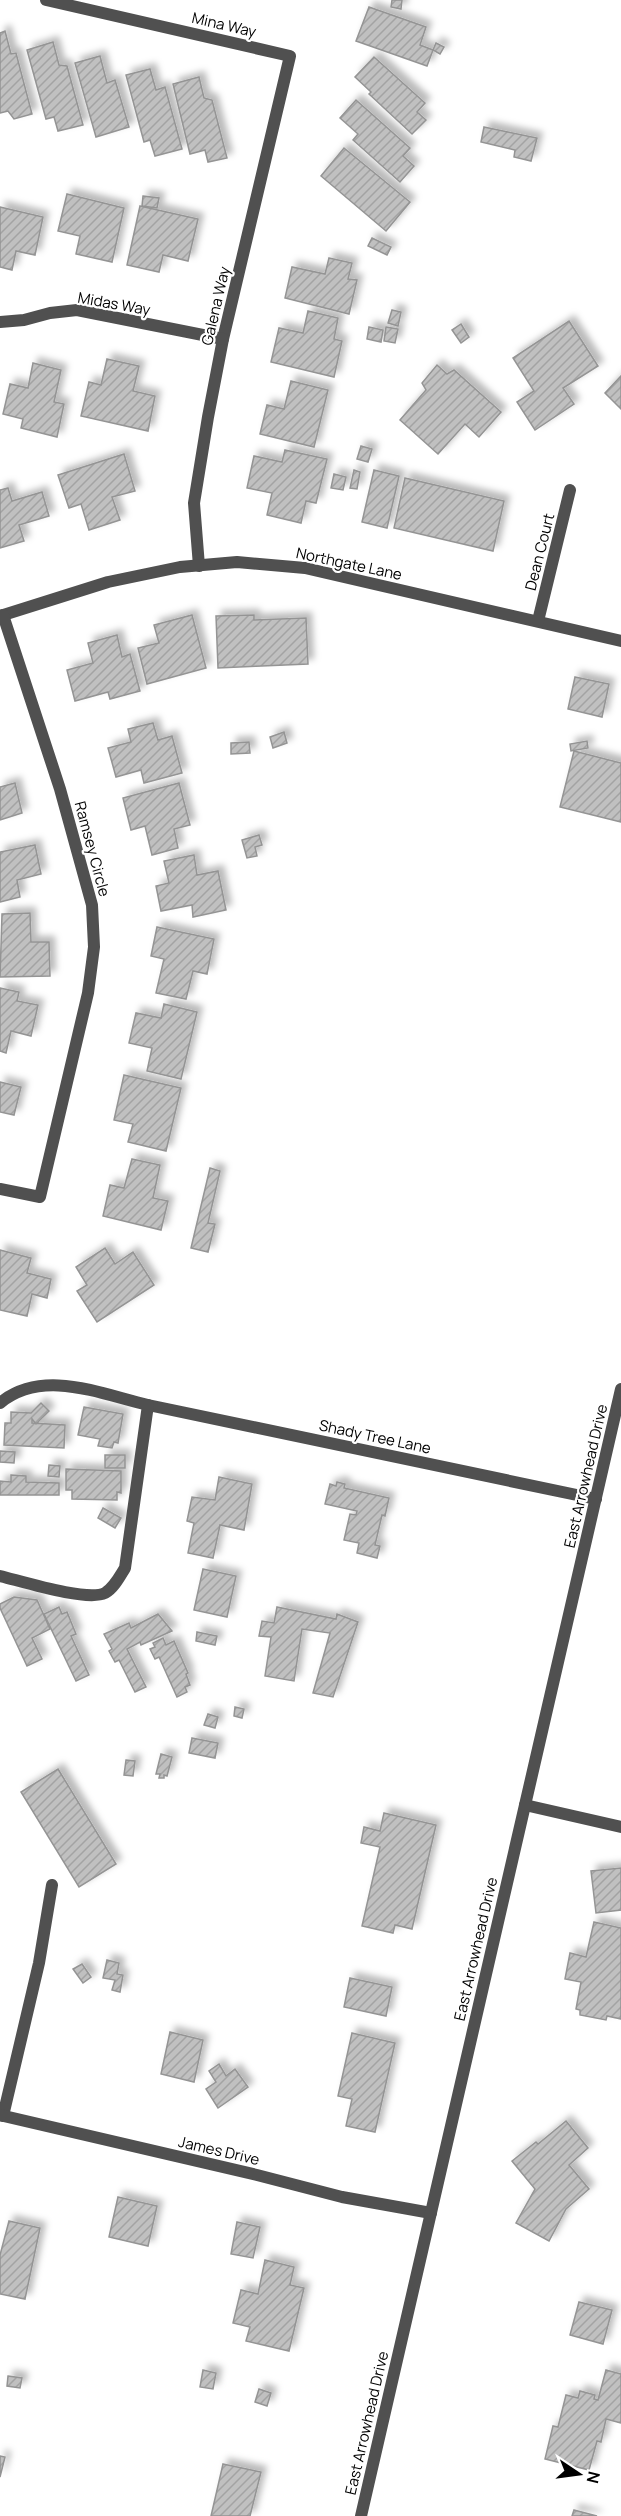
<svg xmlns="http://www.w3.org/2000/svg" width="621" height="2516" font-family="Manrope,sans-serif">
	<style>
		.building { fill: url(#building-hatch); stroke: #949494; stroke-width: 1.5; filter: url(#shadow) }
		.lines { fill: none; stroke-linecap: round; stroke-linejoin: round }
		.service { stroke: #505050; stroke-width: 12 }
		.minor { stroke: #505050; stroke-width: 12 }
		.tertiary { stroke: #505050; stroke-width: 12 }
		.labels { text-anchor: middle; stroke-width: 4.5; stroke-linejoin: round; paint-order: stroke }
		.street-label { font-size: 15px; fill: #000; stroke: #fff }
	</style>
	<defs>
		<pattern id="building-hatch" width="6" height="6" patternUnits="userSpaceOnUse" patternTransform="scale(1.5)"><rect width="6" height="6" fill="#c0c0c0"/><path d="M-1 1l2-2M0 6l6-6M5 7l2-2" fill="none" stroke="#a3a3a3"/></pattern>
		<filter id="shadow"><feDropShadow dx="5.5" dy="-5.5" stdDeviation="3" flood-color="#0004"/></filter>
	</defs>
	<rect width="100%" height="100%" fill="#fff"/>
	<g class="building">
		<path d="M392,0H402L401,9L391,7Z"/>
		<path d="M369,7L426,27L420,45L433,50L427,66L356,41Z"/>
		<path d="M5,31L11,54L16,53L32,114L14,119L8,111L0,113V33Z"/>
		<path d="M53,42L59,65L67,66L83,125L58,131L54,117L46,119L27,50Z"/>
		<path d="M436,43L444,47L440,54L433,50Z"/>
		<path d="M100,56L107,83L115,80L129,127L96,137L75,63Z"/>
		<path d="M374,57L425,103L417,112L426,120L412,134L369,94L371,92L355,77Z"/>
		<path d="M150,69L156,90L165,87L182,149L155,156L150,140L144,142L126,75Z"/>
		<path d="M199,77L204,98L212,100L227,158L208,162L205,150L190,154L173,84Z"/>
		<path d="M356,100L410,148L403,156L414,166L400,182L353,140L358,134L340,118Z"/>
		<path d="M484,127L537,138L531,161L514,157L515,150L481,142Z"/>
		<path d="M344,148L410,202L386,231L321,176Z"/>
		<path d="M67,194L124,208L112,262L76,254L80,236L58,231Z"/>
		<path d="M143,196L159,198L157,208L142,206Z"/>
		<path d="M140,206L198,219L188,261L163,255L159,272L127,265Z"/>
		<path d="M0,207L43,217L35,255L16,251L12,270L0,267Z"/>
		<path d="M372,238L391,247L387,255L368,246Z"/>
		<path d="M329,258L352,263L348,279L357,280L349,314L285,298L292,267L325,274Z"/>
		<path d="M392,310L401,312L398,326L388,323Z"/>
		<path d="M308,311L338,318L334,339L342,341L334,377L271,362L279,328L303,333Z"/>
		<path d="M569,321L598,366L563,388L574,404L535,430L517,402L534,391L513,358Z"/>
		<path d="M461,324L469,337L461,343L452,330Z"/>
		<path d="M369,327L383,330L381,342L367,339Z"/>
		<path d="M386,327L398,329L395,343L384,341Z"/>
		<path d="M107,359L139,366L133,391L155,396L148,431L81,416L89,382L101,385Z"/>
		<path d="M33,363L61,370L54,402L64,404L57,437L21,428L23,419L3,414L10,384L28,388Z"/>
		<path d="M437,365L447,374L454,370L501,412L479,437L465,424L438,454L400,420L426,390L422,383Z"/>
		<path d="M621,376V409L605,393Z"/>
		<path d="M291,381L328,390L314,447L260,434L267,405L284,409Z"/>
		<path d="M361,446L372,449L368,462L357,459Z"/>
		<path d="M285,450L327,459L316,503L306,501L301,523L267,515L272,493L247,488L254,456L282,462Z"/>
		<path d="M124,454L135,491L112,497L120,520L89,530L81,504L69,508L58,475Z"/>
		<path d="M354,470L360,472L357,489L350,488Z"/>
		<path d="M374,470L399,476L387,528L362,522Z"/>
		<path d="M334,474L346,477L343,490L331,488Z"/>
		<path d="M405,478L504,501L493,551L394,528Z"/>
		<path d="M8,488L12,501L42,492L49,516L19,525L24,541L0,548V490Z"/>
		<path d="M192,615L206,668L147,684L138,648L159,643L154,625Z"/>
		<path d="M254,615V620L306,618L308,664L218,668L216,616Z"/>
		<path d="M117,635L122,657L130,654L140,691L110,699L108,692L75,701L67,670L93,663L88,643Z"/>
		<path d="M575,677L609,684L602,717L568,709Z"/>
		<path d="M153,723L158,740L172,736L182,773L144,783L141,770L116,777L108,748L131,742L128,729Z"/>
		<path d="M284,732L287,743L273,748L270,737Z"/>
		<path d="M587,741L588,748L571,751L570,744Z"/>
		<path d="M249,742L250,753L231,754V743Z"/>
		<path d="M574,751L621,763V822L560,807Z"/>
		<path d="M15,783L22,813L0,820V787Z"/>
		<path d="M179,783L190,825L174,829L178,848L152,855L145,826L131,830L123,798Z"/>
		<path d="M259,835L262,845L255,847L257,856L247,858L242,840Z"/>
		<path d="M35,845L41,874L17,880L20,897L0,902V852Z"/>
		<path d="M194,855L197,875L218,871L226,910L193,917L192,905L161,911L156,886L169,883L164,861Z"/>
		<path d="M30,913L31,942H49L50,976L0,977L2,914Z"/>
		<path d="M157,927L214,939L207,974L193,971L186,999L156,993L164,959L151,956Z"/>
		<path d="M0,988L19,992L17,1001L38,1005L31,1036L11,1031L6,1053L0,1051Z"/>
		<path d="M164,1004L197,1012L181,1079L147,1071L152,1048L129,1043L136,1013L161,1018Z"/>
		<path d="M124,1075L181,1088L166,1151L128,1142L133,1124L114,1120Z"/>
		<path d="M0,1082L21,1087L14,1115L0,1112Z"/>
		<path d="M132,1159L160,1165L153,1198L168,1201L161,1230L103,1216L110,1185L124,1188Z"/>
		<path d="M210,1168L220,1171L208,1223L215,1224L208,1252L191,1248Z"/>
		<path d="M105,1248L115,1264L133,1252L154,1285L97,1322L77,1291L87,1285L76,1267Z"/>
		<path d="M0,1250L31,1258L27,1273L51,1279L47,1298L32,1294L27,1316L0,1310Z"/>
		<path d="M41,1403L49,1411L36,1424L32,1419V1423L65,1425L64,1448L4,1445L5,1423H11V1412L31,1413Z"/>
		<path d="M84,1407L123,1414L118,1443L114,1442L112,1448L98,1446L100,1439L78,1435Z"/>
		<path d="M0,1451L15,1452L14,1463L0,1462Z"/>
		<rect x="105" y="1455" width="20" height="13"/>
		<path d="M49,1465L60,1466L59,1477L48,1476Z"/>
		<path d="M66,1469L121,1471V1493L117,1492V1500L72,1499V1490H66Z"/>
		<path d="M11,1475L26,1476V1482L59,1483V1495H0V1481L11,1482Z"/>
		<path d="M219,1477L252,1484L244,1530L220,1525L213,1558L188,1553L194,1523L187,1521L192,1497L215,1500Z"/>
		<path d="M337,1482L345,1484L344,1488L389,1498L385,1516L382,1515L375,1545L380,1546L377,1558L357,1553L359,1543L344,1540L350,1514L356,1515L357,1511L325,1504L330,1484L336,1486Z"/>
		<path d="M103,1508L121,1518L115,1528L98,1518Z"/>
		<path d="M203,1569L236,1576L227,1617L194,1610Z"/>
		<path d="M14,1597L37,1600L50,1629L32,1638L42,1659L27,1666L0,1608V1604Z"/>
		<path d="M59,1607L62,1614L67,1612L76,1634L71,1636L89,1675L76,1681L44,1614Z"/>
		<path d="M277,1607L336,1619L337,1614L358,1622L333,1697L313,1693L330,1633L302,1629L294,1681L265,1676L271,1637L259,1636L262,1621L274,1623Z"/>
		<path d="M158,1614L172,1631L141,1645L140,1642L127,1649L146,1687L135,1692L119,1660L115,1662L109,1651L112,1649L104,1634L129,1623L131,1628Z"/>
		<path d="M197,1632L217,1636L215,1645L196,1641Z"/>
		<path d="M163,1638L166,1645L174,1641L188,1673L186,1674L190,1685L185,1687L187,1692L177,1697L159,1657L155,1659L150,1649L155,1647L153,1643Z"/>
		<path d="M235,1707L244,1709L242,1718L234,1716Z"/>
		<path d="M208,1714L218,1717L215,1728L204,1725Z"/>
		<path d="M192,1738L218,1743L215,1758L189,1753Z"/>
		<path d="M161,1754L172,1757L167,1776L164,1775V1778H159L160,1774H156Z"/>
		<path d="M126,1760L135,1761L133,1776L124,1775Z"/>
		<path d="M58,1769L116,1864L79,1887L21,1792Z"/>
		<path d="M384,1813L436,1825L412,1929L395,1925L393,1933L362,1926L380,1847L361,1843L364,1827L380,1831Z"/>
		<path d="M621,1868V1910L596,1913L591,1871Z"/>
		<path d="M594,1922L621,1928V2019L607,2016L606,2020L580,2015V2010L576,2009L581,1982L565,1979L570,1953L586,1957Z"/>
		<path d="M107,1960L119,1963L117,1974L123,1975L120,1992L112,1990L115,1980L103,1978Z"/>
		<path d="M82,1964L91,1977L83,1983L73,1969Z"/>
		<path d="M350,1978L392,1987L386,2016L344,2007Z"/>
		<path d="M170,2032L203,2040L194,2082L161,2074Z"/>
		<path d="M352,2033L395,2043L375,2132L346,2126L352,2099L338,2096Z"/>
		<path d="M219,2064L226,2076L235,2069L248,2087L218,2108L206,2089L216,2082L209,2071Z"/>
		<path d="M566,2121L588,2148L569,2165L589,2189L566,2209L549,2241L516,2223L535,2189L512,2161L536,2142L538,2144Z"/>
		<path d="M118,2197L157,2206L148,2246L109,2237Z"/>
		<path d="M9,2221L40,2228L25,2299L0,2294V2255Z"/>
		<path d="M237,2222L260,2227L253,2258L231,2254Z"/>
		<path d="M265,2260L294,2267L290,2285L304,2288L289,2351L246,2341L250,2327L233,2323L241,2290L258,2294Z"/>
		<path d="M579,2302L612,2310L603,2344L570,2335Z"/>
		<path d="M203,2370L216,2373L213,2389L200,2387Z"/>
		<path d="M606,2370L621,2374V2423L606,2419L601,2442L597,2441L589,2470L545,2459L553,2426L558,2427L566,2395L578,2398L580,2391L595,2395L594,2399L598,2400Z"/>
		<path d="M8,2376L22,2378L20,2388L7,2386Z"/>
		<path d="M259,2389L271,2393L267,2406L255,2402Z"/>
		<path d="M0,2456L5,2457L0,2477Z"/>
		<path d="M223,2464L261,2472L250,2516H211Z"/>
		<path d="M574,2510L597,2516H572Z"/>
	</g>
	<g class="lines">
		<g class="service">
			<path d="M148,1405L596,1499"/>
			<path d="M525,1805L621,1827"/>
			<path d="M3,2116L39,1963L52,1885"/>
		</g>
		<g class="minor">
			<path d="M46,0L290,56L223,339L208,417L194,503L199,566"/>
			<path d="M0,322L24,320L50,313L77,310L223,339"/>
			<path d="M0,616L108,582L180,567L237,562L305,568L621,641"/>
			<path d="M538,621L570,490"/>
			<path d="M0,1189L40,1197L88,993L94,947L92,905L60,789L3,615"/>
			<path d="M0,1403C43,1368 100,1394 148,1405L125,1568C120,1576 114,1588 105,1593C87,1602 21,1581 0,1576"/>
			<path d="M0,2115L257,2175L342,2197L431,2213"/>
		</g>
		<path class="tertiary" d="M361,2516L621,1389"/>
	</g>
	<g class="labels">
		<g class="street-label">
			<text transform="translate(224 25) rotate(13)" y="5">Mina Way</text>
			<text transform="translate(114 304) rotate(10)" y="5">Midas Way</text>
			<text transform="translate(216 306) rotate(-77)" y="5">Galena Way</text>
			<text transform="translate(540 552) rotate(-76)" y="5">Dean Court</text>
			<text transform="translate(349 564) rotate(12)" y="5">Northgate Lane</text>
			<text transform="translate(92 849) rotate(75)" y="5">Ramsey Circle</text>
			<text transform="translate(375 1437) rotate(12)" y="5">Shady Tree Lane</text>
			<text transform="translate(586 1476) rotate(-77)" y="5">East Arrowhead Drive</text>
			<text transform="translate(476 1949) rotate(-77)" y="5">East Arrowhead Drive</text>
			<text transform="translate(219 2151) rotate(13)" y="5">James Drive</text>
			<text transform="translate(367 2423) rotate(-77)" y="5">East Arrowhead Drive</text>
		</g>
	</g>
	<g transform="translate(579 2474) rotate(103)" stroke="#ffffff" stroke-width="4.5" paint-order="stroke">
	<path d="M0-4.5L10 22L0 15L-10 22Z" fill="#000000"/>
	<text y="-9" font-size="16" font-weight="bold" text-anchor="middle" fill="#000000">N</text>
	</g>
</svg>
